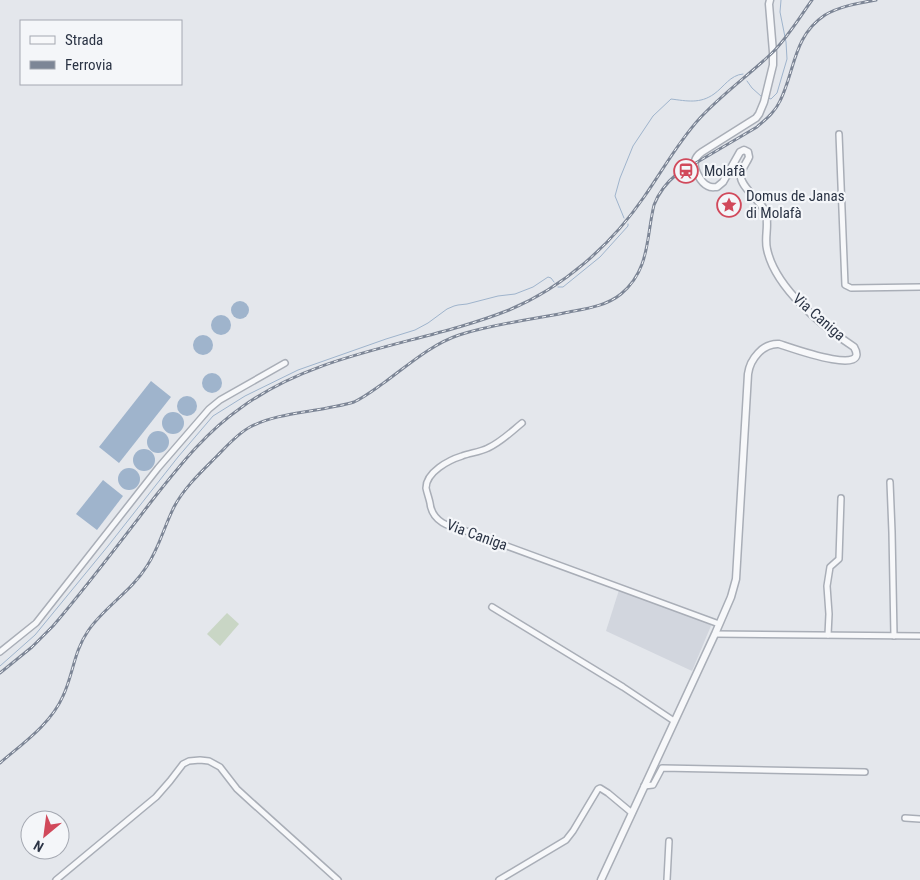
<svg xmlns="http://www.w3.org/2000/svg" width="920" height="880" font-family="'Roboto Condensed',sans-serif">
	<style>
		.built { fill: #d2d6de }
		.green { fill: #c9d6c5 }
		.water { fill: #9fb4cc }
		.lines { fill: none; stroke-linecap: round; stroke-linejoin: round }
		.stream { stroke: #9fb4cc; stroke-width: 1 }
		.minor-casing { stroke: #a9aeb7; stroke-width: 8 }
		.tertiary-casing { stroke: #a9aeb7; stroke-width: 9 }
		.minor { stroke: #f7f8fa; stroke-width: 5 }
		.tertiary { stroke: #f7f8fa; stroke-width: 6 }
		.rail-casing { stroke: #7d8696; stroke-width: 3 }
		.rail { stroke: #f4f6f9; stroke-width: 1; stroke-dasharray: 4; stroke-linecap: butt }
		.labels { text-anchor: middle; stroke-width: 4.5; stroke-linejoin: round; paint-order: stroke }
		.poi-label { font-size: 15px; fill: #2b3445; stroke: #f4f6f9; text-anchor: start }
		.street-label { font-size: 15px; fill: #2b3445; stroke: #f4f6f9 }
	</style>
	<rect width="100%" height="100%" fill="#e4e7ec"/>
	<path class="built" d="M619,590L713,621L692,671L606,631Z"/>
	<path class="green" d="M227,613L239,624L220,646L207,634Z"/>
	<g class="water">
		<circle cx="240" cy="310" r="9"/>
		<circle cx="221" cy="325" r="10"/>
		<circle cx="203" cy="345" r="10"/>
		<circle cx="212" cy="383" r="10"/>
		<path d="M151,381L171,397L119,463L99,447Z"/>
		<circle cx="187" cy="406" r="10"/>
		<circle cx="173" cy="423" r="11"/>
		<circle cx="158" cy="442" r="11"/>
		<circle cx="144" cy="460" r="11"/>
		<circle cx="129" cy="479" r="11"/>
		<path d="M103,480L123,496L97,530L76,514Z"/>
	</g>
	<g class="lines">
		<g class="stream">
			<path d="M747,81L752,88L762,97"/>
			<path d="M768,98L771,99L777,93L787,59L786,42L780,12L781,0"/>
			<path d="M624,218L615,196L620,178L633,146L653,116L671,99C687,101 700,104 714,94C724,87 730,75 743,74"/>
			<path d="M558,287H563L600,257L628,226V224"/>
			<path d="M0,666L35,635L108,546L178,457L213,416L245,396L298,370L386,339L415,330L428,323L447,309L454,306L458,305L467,304L498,296L515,294L533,287L548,277L551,278L554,282"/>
		</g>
		<g class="minor-casing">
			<g id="minor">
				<path d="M839,134L845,285L851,288L920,287"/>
				<path d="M522,423C511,432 501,442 488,448C480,452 470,453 462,456C449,460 426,472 426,488C427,493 429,498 430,503C432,522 449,527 466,531L719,624"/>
				<path d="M890,482L892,532L894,636"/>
				<path d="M492,607L623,687L674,721"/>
				<path d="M715,634L920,636"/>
				<path d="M828,635L829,614L827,586L830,567L839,559L841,498"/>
				<path d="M0,652L36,623L158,468L209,409L220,400L285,363"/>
				<path d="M644,786L653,785L662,768L865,772"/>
				<path d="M905,818L920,819"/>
				<path d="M56,880L156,797L170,781L183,764L189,761L200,760L209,761L220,767L237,789L249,800L338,880"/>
				<path d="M499,880L566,840L573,831L598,789L600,788L608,793L632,813"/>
				<path d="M667,880L669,841"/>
			</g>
		</g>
		<g class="tertiary-casing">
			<path id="tertiary" d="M601,880L715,634L731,597L736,579L748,374C750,359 763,343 779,344C786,346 872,378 854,347C822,326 775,288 767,249C764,237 770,223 765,211C761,201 738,185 741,174C742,168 747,162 749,157L748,152L744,150L740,152L723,182L717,187C714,187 711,188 708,186C701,183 693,169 695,161C696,157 699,154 702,152L756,118L759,114L764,102L773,65V52L769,4L770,0"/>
		</g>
		<use href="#minor" class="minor"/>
		<use href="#tertiary" class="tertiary"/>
		<g class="rail-casing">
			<g id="rail">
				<path d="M0,673L32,647L53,626C88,585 121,541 154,498C181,464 206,432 242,407C321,350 421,345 509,310C564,287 611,245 644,197C663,170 678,142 700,118C722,94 749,75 772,53C788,37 799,18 812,0"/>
				<path d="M0,763C22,744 51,724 63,696C73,675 74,651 88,631C104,607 131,592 147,566C159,548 164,527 174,507C184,488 200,473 216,457C226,447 237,434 250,427C273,415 301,413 327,408C336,406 345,405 354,402C365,397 375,389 385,382C408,365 432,344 459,335C493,324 529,320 564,313C583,309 605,307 621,294C650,270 646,238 654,205C659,192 666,183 677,174L757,127C766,119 775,112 780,101C795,71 793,36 825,15C840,6 859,3 876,0"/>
			</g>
		</g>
		<use href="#rail" class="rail"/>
	</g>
	<defs>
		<g id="station-ring" transform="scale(1.25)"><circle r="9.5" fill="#f4f6f9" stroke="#d1495b" stroke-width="1.5"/><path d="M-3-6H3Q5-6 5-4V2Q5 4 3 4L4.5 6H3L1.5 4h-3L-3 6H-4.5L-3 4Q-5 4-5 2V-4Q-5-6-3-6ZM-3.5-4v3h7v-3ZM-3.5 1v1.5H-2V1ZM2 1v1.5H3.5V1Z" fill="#d1495b"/></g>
		<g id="sight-ring" transform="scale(1.25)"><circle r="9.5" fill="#f4f6f9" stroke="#d1495b" stroke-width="1.5"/><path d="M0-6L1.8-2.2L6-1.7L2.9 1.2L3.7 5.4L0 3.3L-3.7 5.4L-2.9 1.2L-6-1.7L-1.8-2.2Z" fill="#d1495b"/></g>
	</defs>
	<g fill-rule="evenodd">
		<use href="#station-ring" x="686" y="171"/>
		<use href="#sight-ring" x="729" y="205"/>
	</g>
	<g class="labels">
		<g class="poi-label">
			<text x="704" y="176">Molafà</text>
			<text x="746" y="201">Domus de Janas<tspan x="746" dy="17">di Molafà</tspan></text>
		</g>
		<g class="street-label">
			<text transform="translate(819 317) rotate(41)" y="5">Via Caniga</text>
			<text transform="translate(477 535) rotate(20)" y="5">Via Caniga</text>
		</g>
	</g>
	<rect x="20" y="20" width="162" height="65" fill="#f4f6f9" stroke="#a4a8b1"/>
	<rect x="30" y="36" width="25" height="8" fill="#f7f8fa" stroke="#a4a8b1"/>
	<text x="65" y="45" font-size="15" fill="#2b3445">Strada</text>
	<rect x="30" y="61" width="25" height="8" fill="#7d8696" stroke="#a4a8b1"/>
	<text x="65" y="70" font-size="15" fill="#2b3445">Ferrovia</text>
	<g transform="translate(45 835) rotate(209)"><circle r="24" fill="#f4f6f9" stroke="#a4a8b1"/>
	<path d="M0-4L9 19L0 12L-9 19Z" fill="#d1495b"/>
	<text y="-8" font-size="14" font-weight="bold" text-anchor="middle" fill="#2b3445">N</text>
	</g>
</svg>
